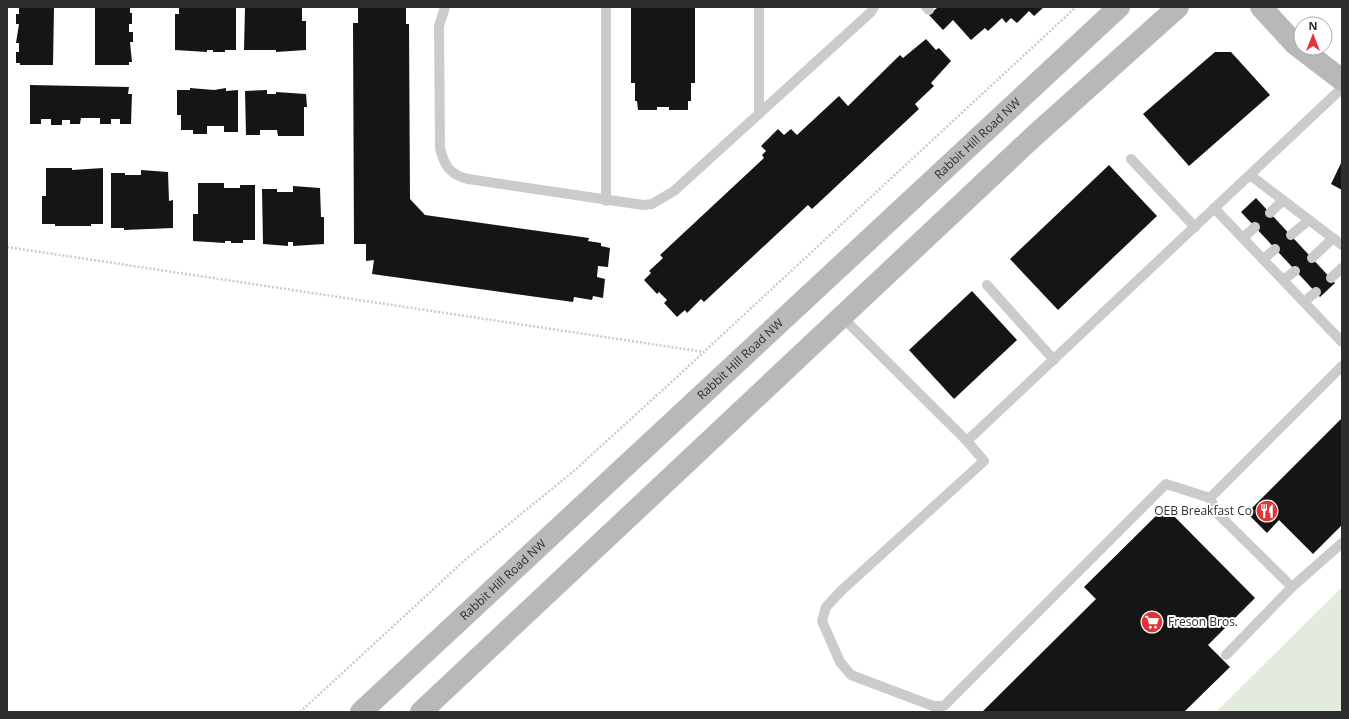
<svg xmlns="http://www.w3.org/2000/svg" width="1349" height="719" font-family="'Open Sans',sans-serif">
	<style>
		.green { fill: #e3ebdc }
		.building { fill: #151515 }
		.lines { fill: none; stroke-linecap: round; stroke-linejoin: round }
		.path { stroke: #cbcbcb; stroke-width: 2.5; stroke-dasharray: 2 2; stroke-linecap: butt }
		.lane { stroke: #cbcbcb; stroke-width: 10 }
		.secondary { stroke: #b8b8b8; stroke-width: 22 }
		.labels { text-anchor: middle; stroke-width: 4; stroke-linejoin: round; paint-order: stroke }
		.street-label { font-size: 12px; fill: #2e2e2e; stroke: #fff }
		.poi-label { font-size: 12px; fill: #2e2e2e; stroke: #fff; text-anchor: end }
	</style>
	<rect width="100%" height="100%" fill="#fff"/>
	<path class="green" d="M1342,587V712H1216Z"/>
	<g class="building">
		<path d="M19,7H54L53,65H20V63H16V52H19V43H16L19,24H16V14H19Z"/>
		<path d="M95,7H130V13H132V24H129V32H133V42H130L132,62H129V65H95Z"/>
		<path d="M179,7H236V50H225V52H213V50H207V52L175,50V14H179Z"/>
		<path d="M245,7H302V21H306V50L276,52V50H244Z"/>
		<path d="M358,7H406V24H409L410,199L425,215L589,238L588,241L601,243V246L610,248L608,267L598,266L597,277L605,279L603,298L593,296L592,300L574,297L573,302L372,274L374,260L366,261V244H354L353,23H358Z"/>
		<path d="M631,7H695V83H691V101H688V110H669V107H657V110H638L637,101H635V83H631Z"/>
		<path d="M938,7H1044L1034,16L1029,11L1017,23L1011,18L1006,23L1002,18L988,31L985,28L971,40L953,20L943,30L929,15Z"/>
		<path d="M926,39L936,50L939,48L951,61L931,83L934,86L915,104L919,109L812,209L808,205L704,302L701,299L687,313L685,310L677,317L664,303L667,300L659,292L657,294L644,280L651,273L649,271L663,258L660,255L764,158L762,155L766,151L761,146L778,129L784,135L791,129L797,135L839,96L848,106L900,55L903,58Z"/>
		<path d="M1215,52H1231L1270,95L1189,166L1143,114Z"/>
		<path d="M30,85L129,87L128,94H132L131,124H120V119H111V124H100V118H81L80,124H70V120H62V125H51V119H41V124H30Z"/>
		<path d="M190,88L214,90L226,88V91L238,90V132H224V126H207V134H193V130H181V115H177V90H190Z"/>
		<path d="M267,90V94H276V92L306,94L307,107H304V136H278L277,130H260V135H246L245,91Z"/>
		<path d="M1342,161V190L1331,184Z"/>
		<path d="M1109,165L1157,216L1058,310L1010,259Z"/>
		<path d="M46,168H72V170L103,168V224H91V226H55V224H42V196H46Z"/>
		<path d="M141,170L168,172L169,201L173,200V228L124,230V228H111V173H125V175H141Z"/>
		<path d="M198,183H224V188H240V185H255V240H243V243H231V241H225V243L193,241V214H198Z"/>
		<path d="M293,186L320,188L321,217H324V244L293,246V242H288V246L263,244L262,189H277V192H293Z"/>
		<path d="M1256,198L1335,283L1320,297L1241,212Z"/>
		<path d="M972,291L1017,340L954,399L909,350Z"/>
		<path d="M1342,418V525L1313,554L1279,520L1267,533L1247,513Z"/>
		<path d="M1165,507L1255,598L1208,645L1230,667L1184,712H982L1096,599L1084,587Z"/>
	</g>
	<g class="lines">
		<g class="path">
			<path d="M7,247L704,352"/>
			<path d="M300,712L465,560L575,470L679,375L1076,7"/>
		</g>
		<g class="lane">
			<path d="M445,7L439,26L440,148C444,165 450,175 468,179L643,205L652,204L674,191L871,12L874,7"/>
			<path d="M606,7V201"/>
			<path d="M759,7V114"/>
			<path d="M926,7L929,10"/>
			<path d="M1131,159L1195,227"/>
			<path d="M1250,175L1342,245"/>
			<path d="M1214,208L1342,342"/>
			<path d="M1270,213L1283,200"/>
			<path d="M1291,235L1309,220"/>
			<path d="M1243,238L1255,227"/>
			<path d="M1312,258L1333,238"/>
			<path d="M1263,259L1275,249"/>
			<path d="M1331,278L1342,268"/>
			<path d="M1283,280L1295,271"/>
			<path d="M987,285L1054,360"/>
			<path d="M1304,302L1316,292"/>
			<path d="M842,317L967,441L1342,88"/>
			<path d="M967,441L984,461L842,590L826,607L822,621L840,662L851,675L933,706H944L1166,484L1210,498L1342,366"/>
			<path d="M1210,498L1217,513L1292,587L1342,543"/>
			<path d="M1226,655L1292,587"/>
		</g>
		<g class="secondary">
			<path d="M1261,7L1295,44L1342,80"/>
			<path id="s1" d="M361,712L1119,7"/>
			<path d="M421,712L1033,137L1178,7"/>
		</g>
	</g>
	<defs>
		<g id="restaurant-disc" transform="scale(1.15)"><circle r="9.5" fill="#e23336" stroke="#fff"/><path d="M-5-6h1v4h1v-4h1v4h1v-4h1v5L-1.5 .5V6h-2V.5L-5-1ZM5-6V6H3V1.5H1.5Q1.5-4 5-6Z" fill="#fff"/></g>
		<g id="supermarket-disc" transform="scale(1.15)"><circle r="9.5" fill="#e23336" stroke="#fff"/><path d="M-6-5.5h2.5l.6 2H6L4.5 2H-2.5L-4.4-4H-6ZM-1.5 3.2a1.3 1.3 0 1 0 .1 0ZM3 3.2a1.3 1.3 0 1 0 .1 0Z" fill="#fff"/></g>
	</defs>
	<g fill-rule="evenodd">
		<use href="#restaurant-disc" x="1267" y="511"/>
		<use href="#supermarket-disc" x="1152" y="622"/>
	</g>
	<g class="labels">
		<g class="street-label">
			<text dy="4" stroke="none"><textPath href="#s1" startOffset="842">Rabbit Hill Road NW</textPath></text>
			<text dy="4" stroke="none"><textPath href="#s1" startOffset="518">Rabbit Hill Road NW</textPath></text>
			<text dy="4" stroke="none"><textPath href="#s1" startOffset="194">Rabbit Hill Road NW</textPath></text>
		</g>
		<g class="poi-label">
			<text x="1252" y="515">OEB Breakfast Co</text>
			<text x="1168" y="626" text-anchor="start">Freson Bros.</text>
		</g>
	</g>
	<rect width="1349" height="719" fill="none" stroke="#2e2e2e" stroke-width="16"/>
	<g transform="translate(1313 36)"><circle r="19" fill="#ffffff" stroke="#ababab"/>
	<path d="M0-3L7 15L0 10L-7 15Z" fill="#e23336"/>
	<text y="-6" font-size="11" font-weight="bold" text-anchor="middle" fill="#2e2e2e">N</text>
	</g>
</svg>
